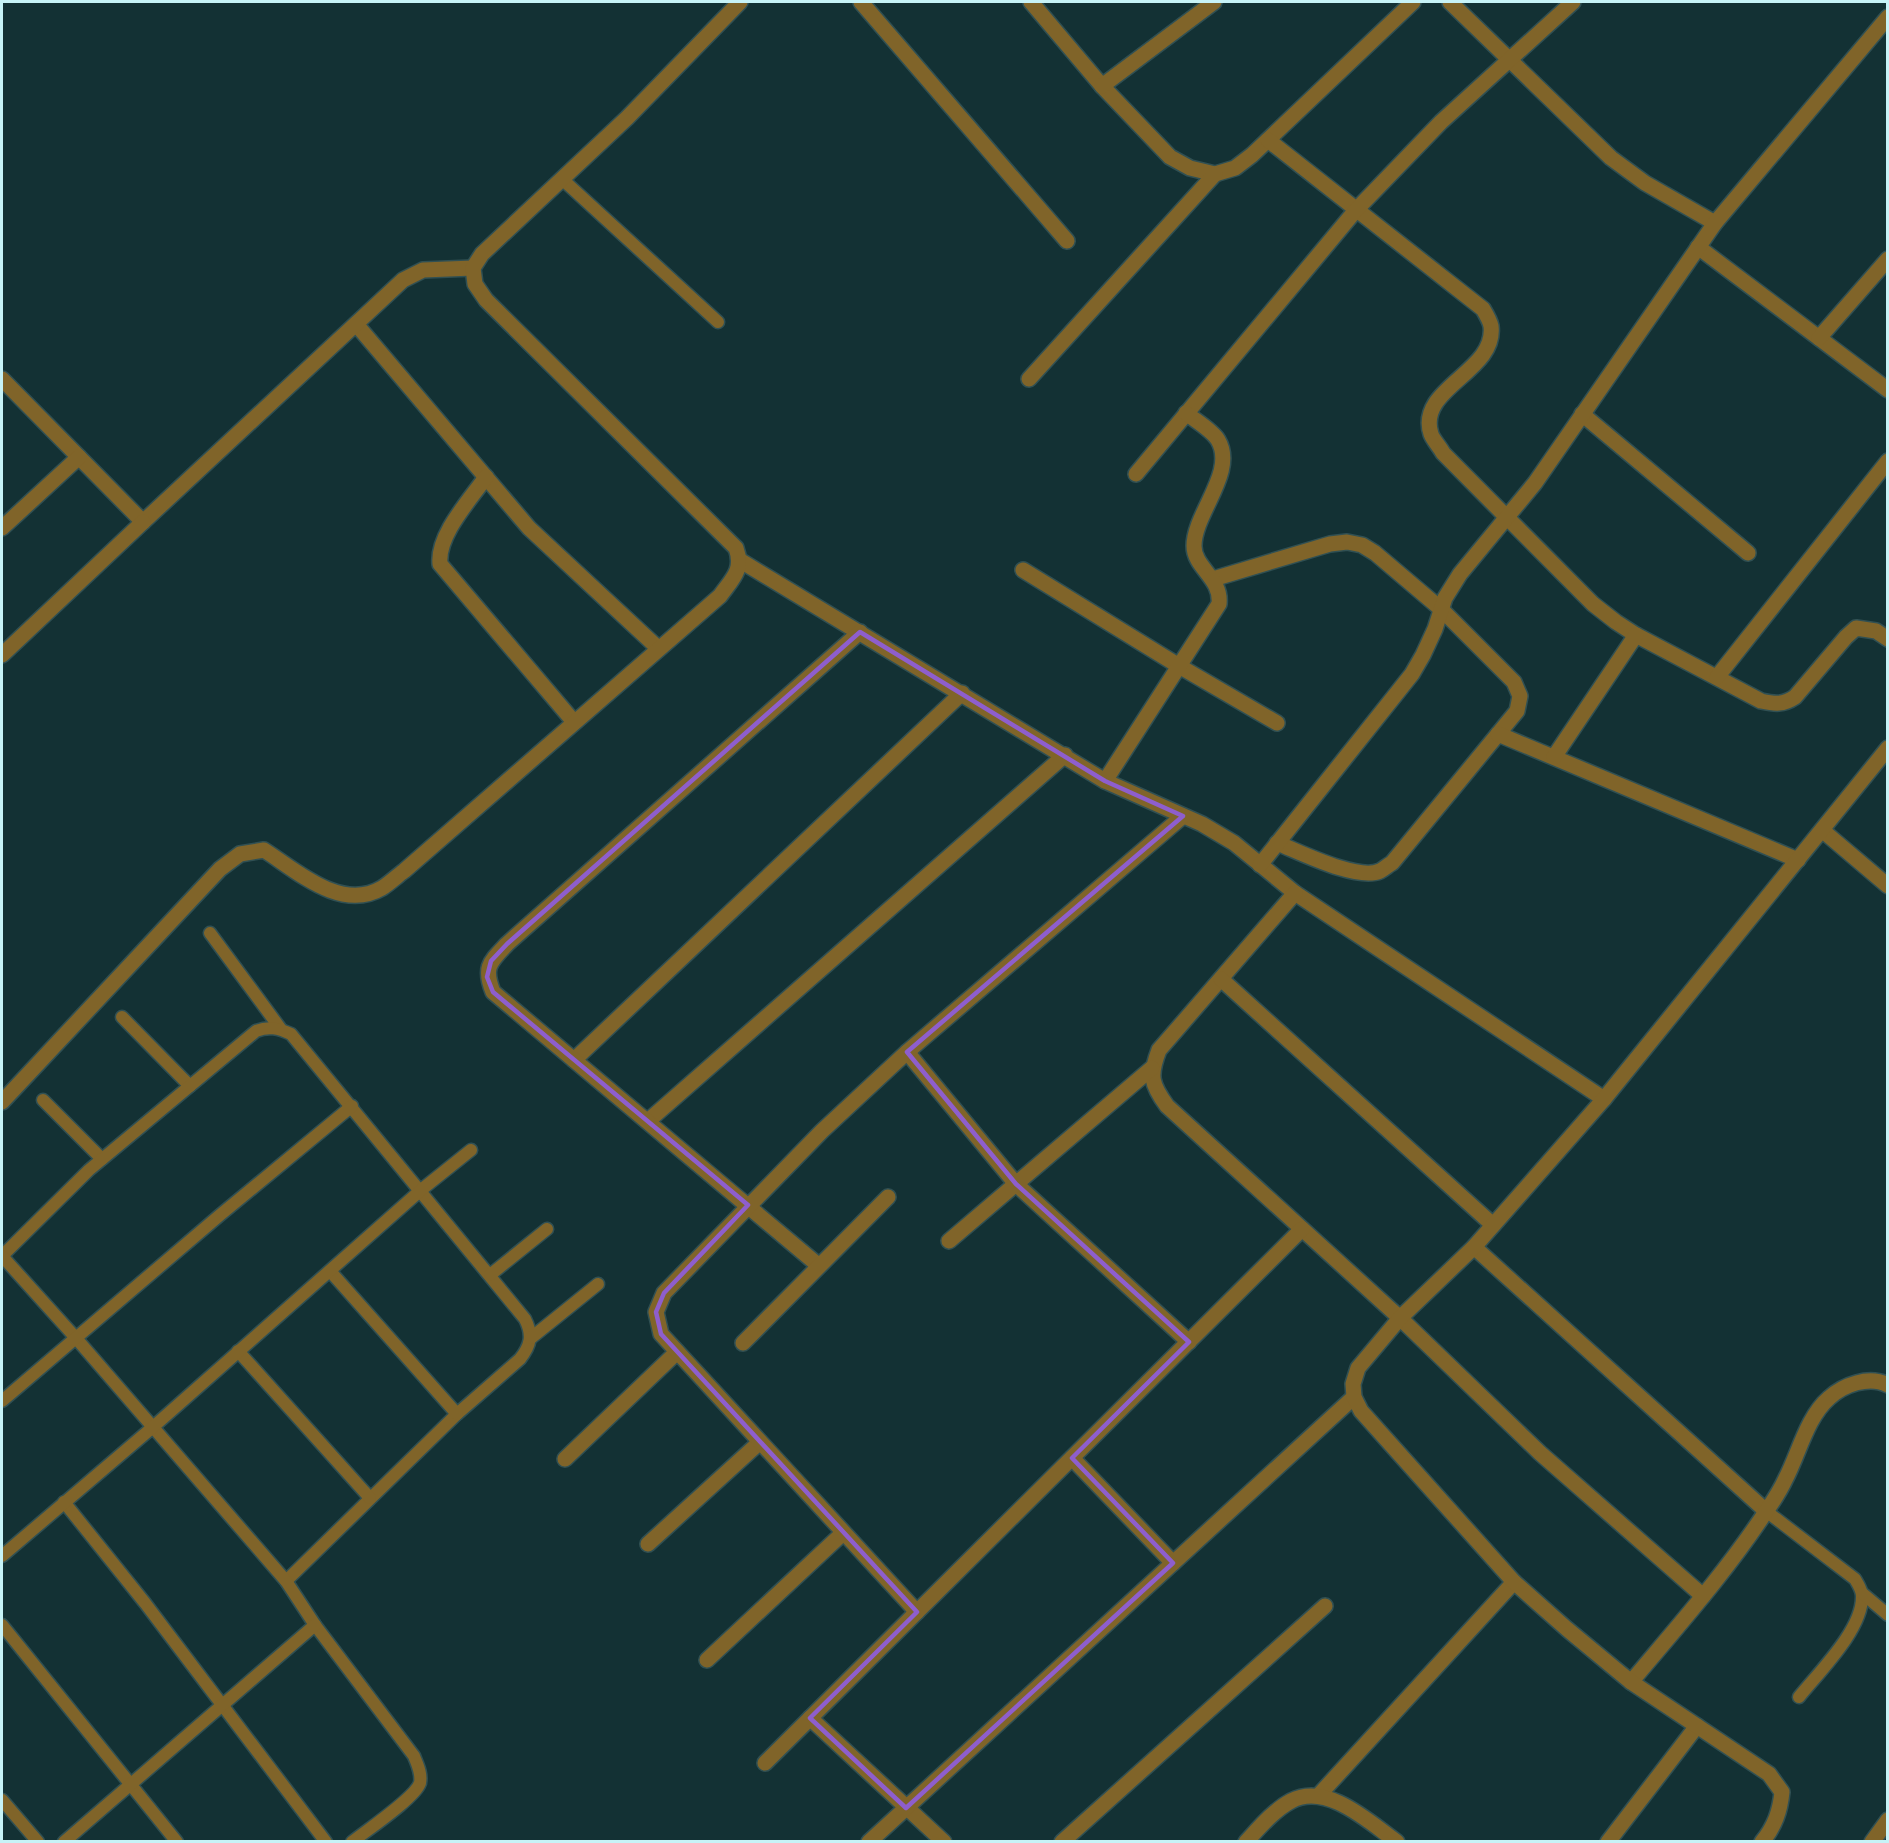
<svg xmlns="http://www.w3.org/2000/svg" width="1889" height="1843" font-family="Barlow,sans-serif">
	<style>
		.lines { fill: none; stroke-linecap: round; stroke-linejoin: round }
		.service-casing { stroke: #305053; stroke-width: 15 }
		.minor-casing { stroke: #305053; stroke-width: 18 }
		.service { stroke: #806429; stroke-width: 12 }
		.minor { stroke: #806429; stroke-width: 15 }
		.marked { fill: none; stroke: #8e5ecd; stroke-width: 4.5; stroke-linejoin: round }
	</style>
	<rect width="100%" height="100%" fill="#133134"/>
	<g class="lines">
		<g class="service-casing">
			<g id="service">
				<path d="M562,179L718,322"/>
				<path d="M210,933L280,1028"/>
				<path d="M122,1017L190,1086"/>
				<path d="M43,1100L102,1159"/>
				<path d="M2,1256L89,1170L256,1031C269,1026 278,1028 291,1034L525,1319C533,1335 531,1345 520,1359L457,1414L286,1581"/>
				<path d="M2,1256L75,1337L286,1581L315,1625L414,1756C417,1764 422,1773 420,1783C415,1798 367,1830 352,1842"/>
				<path d="M330,1271L457,1414"/>
				<path d="M490,1275L547,1229"/>
				<path d="M531,1338L598,1284"/>
				<path d="M238,1351L370,1498"/>
				<path d="M2,1401L220,1215L352,1106"/>
				<path d="M64,1502L145,1603L326,1842"/>
				<path d="M1766,1511L1855,1579C1858,1584 1862,1590 1862,1596C1863,1629 1820,1671 1799,1697"/>
				<path d="M2,1556L153,1427L421,1190L471,1150"/>
				<path d="M1862,1593L1888,1615"/>
				<path d="M2,1625L177,1842"/>
				<path d="M2,1800L38,1842"/>
				<path d="M64,1842L315,1625"/>
			</g>
		</g>
		<g class="minor-casing">
			<g id="minor">
				<path d="M861,2L1067,241"/>
				<path d="M1031,2L1102,86L1170,157L1190,168L1215,174L1235,168L1252,155L1413,2"/>
				<path d="M1450,2L1611,158L1645,183L1715,223"/>
				<path d="M1102,86L1214,2"/>
				<path d="M1268,140L1483,309C1486,314 1490,321 1491,326C1497,372 1416,388 1431,434C1433,440 1440,447 1443,453L1593,604L1616,622L1636,635L1761,701C1775,704 1783,705 1795,697L1846,637L1856,628L1876,631L1888,639"/>
				<path d="M1698,247L1888,390"/>
				<path d="M356,324L529,528L658,648"/>
				<path d="M1819,338L1888,259"/>
				<path d="M2,379L143,522L403,280L423,270L473,268"/>
				<path d="M1029,379L1215,174"/>
				<path d="M1582,414L1748,553"/>
				<path d="M1136,474L1356,210L1441,122L1573,2"/>
				<path d="M486,477C470,500 437,535 440,564L574,722"/>
				<path d="M2,528L79,457"/>
				<path d="M741,561L1105,781L1202,824L1234,843L1295,893L1604,1099"/>
				<path d="M1023,570L1179,666L1277,723"/>
				<path d="M1213,579L1330,544L1347,542L1362,545L1375,553L1441,609L1514,682L1520,696L1517,711L1392,863C1388,865 1384,869 1380,871C1357,881 1300,852 1277,843"/>
				<path d="M2,655L143,522"/>
				<path d="M1717,677L1888,461"/>
				<path d="M1498,734L1798,860"/>
				<path d="M1554,757L1636,635"/>
				<path d="M1105,781L1219,604C1222,578 1194,568 1194,546C1194,513 1237,472 1218,440C1212,430 1196,421 1186,413"/>
				<path d="M1822,830L1888,886"/>
				<path d="M1260,865L1412,674L1423,655L1435,629L1445,598L1460,574L1535,483L1715,223L1888,17"/>
				<path d="M1295,893L1159,1050C1149,1076 1151,1084 1167,1106L1400,1318L1540,1453L1703,1596"/>
				<path d="M1221,979L1493,1225"/>
				<path d="M907,1052L1016,1184L1189,1342"/>
				<path d="M574,1060L962,693"/>
				<path d="M2,1102L220,869L240,854L264,850C297,871 341,912 382,888C390,883 397,876 404,871L720,596C732,579 744,570 736,548L486,300L475,284L473,268L482,254L627,118L740,2"/>
				<path d="M648,1121L1065,755"/>
				<path d="M949,1241L1152,1068"/>
				<path d="M1474,1247L1766,1511"/>
				<path d="M818,1265L493,992C483,967 490,962 507,944L860,632"/>
				<path d="M743,1343L888,1197"/>
				<path d="M1072,1458L1173,1563"/>
				<path d="M565,1459L677,1352"/>
				<path d="M648,1544L760,1442"/>
				<path d="M917,1612L661,1334L656,1312L664,1293L822,1131L907,1052L1183,816"/>
				<path d="M707,1660L843,1533"/>
				<path d="M1631,1682C1678,1626 1727,1571 1767,1510C1774,1500 1781,1489 1786,1478C1799,1453 1807,1417 1829,1398C1843,1385 1869,1375 1888,1385"/>
				<path d="M810,1718L944,1842"/>
				<path d="M765,1763L1302,1229"/>
				<path d="M1319,1795L1514,1582"/>
				<path d="M869,1842L1354,1397"/>
				<path d="M1062,1842L1325,1606"/>
				<path d="M1246,1842C1259,1828 1274,1810 1291,1801C1327,1782 1369,1822 1397,1842"/>
				<path d="M1608,1842L1697,1726"/>
				<path d="M1762,1842C1775,1826 1780,1811 1782,1792L1769,1774L1631,1682L1567,1629L1514,1582L1361,1411L1354,1397L1353,1384L1358,1368L1400,1318L1474,1247L1604,1099L1888,748"/>
				<path d="M1872,1842L1888,1820"/>
			</g>
		</g>
		<use href="#service" class="service"/>
		<use href="#minor" class="minor"/>
	</g>
	<path class="marked" d="M860,632L1105,781L1183,816L907,1052L1016,1184L1189,1342L1072,1458L1173,1563L906,1808L810,1718L917,1612L661,1334L656,1312L664,1293L748,1205L493,992L487,977L491,961L507,944Z"/>
	<rect width="1889" height="1843" fill="none" stroke="#c7f3f7" stroke-width="6"/>
</svg>
